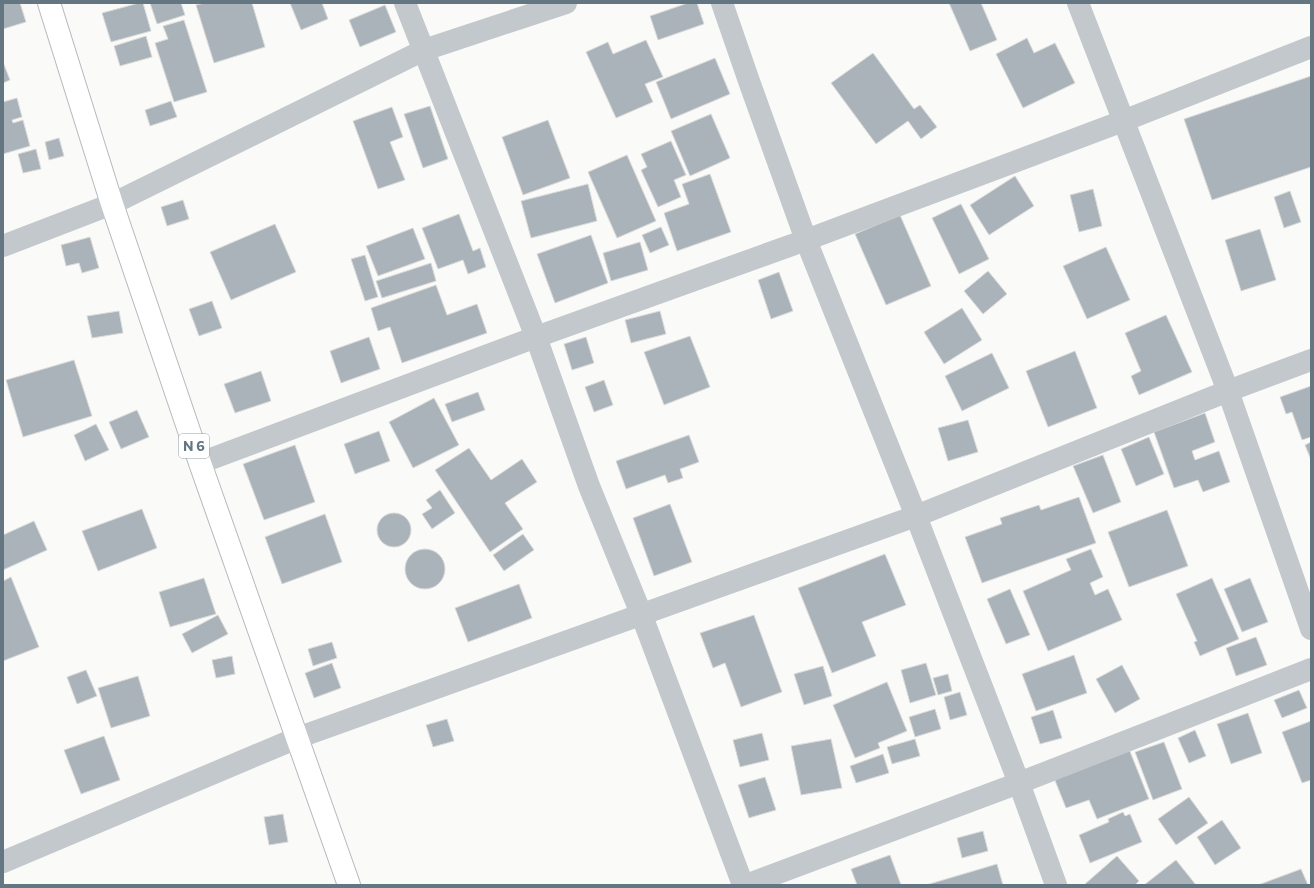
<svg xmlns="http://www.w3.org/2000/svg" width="1314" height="888" font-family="Commissioner,sans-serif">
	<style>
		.building { fill: #aab3b9; stroke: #dcdcda }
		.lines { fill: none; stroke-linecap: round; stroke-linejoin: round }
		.major-casing { stroke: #b5babe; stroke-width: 24 }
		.minor { stroke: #c3c8cc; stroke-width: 22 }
		.major { stroke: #fff; stroke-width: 22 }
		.labels { text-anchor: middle; stroke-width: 4; stroke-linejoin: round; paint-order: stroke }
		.shield { fill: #fff; stroke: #939fa8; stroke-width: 1 }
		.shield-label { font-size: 14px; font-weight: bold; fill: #657683 }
	</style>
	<rect width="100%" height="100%" fill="#fafaf8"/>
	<g class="building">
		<path d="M3,3H20L26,22L3,29Z"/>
		<path d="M139,3H143L151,31L111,42L102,13Z"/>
		<path d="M150,3H181L185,15L157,24Z"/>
		<path d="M205,3H252L265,47L214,63L196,5Z"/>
		<path d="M290,3H322L328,19L301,30Z"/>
		<path d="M688,3H697L704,24L658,40L650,16Z"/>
		<path d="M949,3H981L997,40L970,51Z"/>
		<path d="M385,5L396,32L360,47L349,20Z"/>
		<path d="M184,20L207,92L174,102L155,43L168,39L163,26Z"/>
		<path d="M146,36L152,57L120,66L114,46Z"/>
		<path d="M1027,38L1034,53L1055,43L1075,83L1023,108L996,54Z"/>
		<path d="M646,40L663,77L645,84L653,102L616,118L586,52L608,42L613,54Z"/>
		<path d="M873,53L914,109L920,105L937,127L921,139L908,121L876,144L831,83Z"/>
		<path d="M715,58L730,94L671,119L656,82Z"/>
		<path d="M3,62L10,80L3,83Z"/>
		<path d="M1311,76V167L1212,200L1184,119Z"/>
		<path d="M17,98L22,117L12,120L13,123L23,120L30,146L3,154V102Z"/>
		<path d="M171,101L177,117L150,126L145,110Z"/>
		<path d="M430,106L448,159L423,168L404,114Z"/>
		<path d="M392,107L403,137L390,142L405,180L378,189L353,121Z"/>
		<path d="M711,114L730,158L690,176L671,131Z"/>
		<path d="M548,120L570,178L523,195L502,137Z"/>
		<path d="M59,138L64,156L49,160L45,142Z"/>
		<path d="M671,141L686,175L674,180L681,197L658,207L641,170L647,167L641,154Z"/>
		<path d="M36,149L41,169L23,173L18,154Z"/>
		<path d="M627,155L656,221L617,238L588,172Z"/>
		<path d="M710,174L731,232L677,251L664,213L689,204L682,184Z"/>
		<path d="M1015,176L1034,206L989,235L970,205Z"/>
		<path d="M588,184L597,221L531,238L521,201Z"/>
		<path d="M1093,189L1102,226L1079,232L1070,195Z"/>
		<path d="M1290,191L1301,222L1284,228L1274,197Z"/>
		<path d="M183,200L189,219L167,226L161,207Z"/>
		<path d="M961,204L989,259L959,274L932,218Z"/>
		<path d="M459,214L473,251L480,248L486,267L468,274L463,260L438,269L422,228Z"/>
		<path d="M900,215L931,286L886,305L855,234Z"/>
		<path d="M275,224L296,272L231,300L210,252Z"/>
		<path d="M661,227L669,245L650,253L642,235Z"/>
		<path d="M413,228L425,259L378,276L366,246Z"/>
		<path d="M1260,229L1276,280L1241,291L1225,240Z"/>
		<path d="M591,235L608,283L555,303L537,254Z"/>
		<path d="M90,237L99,268L82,273L79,263L66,266L61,245Z"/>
		<path d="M640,242L648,270L611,281L603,253Z"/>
		<path d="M1106,247L1130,300L1087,319L1063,266Z"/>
		<path d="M365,255L378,297L365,301L351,259Z"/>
		<path d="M431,263L436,281L382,298L376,281Z"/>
		<path d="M988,271L1007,294L983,314L964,291Z"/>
		<path d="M779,272L793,311L771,319L758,280Z"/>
		<path d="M436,285L447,315L477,304L487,333L402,363L390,327L378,331L371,308Z"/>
		<path d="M212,301L222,328L199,336L189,309Z"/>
		<path d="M962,308L982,340L944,364L924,332Z"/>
		<path d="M119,311L123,333L92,338L87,316Z"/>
		<path d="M660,311L666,334L631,343L625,320Z"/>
		<path d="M1166,315L1192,372L1139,395L1131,376L1141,371L1125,333Z"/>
		<path d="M690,336L710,387L664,405L644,352Z"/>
		<path d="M369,337L380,369L341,383L330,351Z"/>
		<path d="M586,337L594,363L572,370L564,344Z"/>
		<path d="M1075,351L1097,408L1048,427L1026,371Z"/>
		<path d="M992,353L1009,388L962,411L945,376Z"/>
		<path d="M74,360L92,416L23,437L6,380Z"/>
		<path d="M261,371L271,401L235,413L224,384Z"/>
		<path d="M604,380L613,405L594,412L585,387Z"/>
		<path d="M1311,386V437L1302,440L1292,412L1286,414L1280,397Z"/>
		<path d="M478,392L485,410L452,422L445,404Z"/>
		<path d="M434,398L459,445L413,468L389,422Z"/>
		<path d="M137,410L149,437L121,449L109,422Z"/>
		<path d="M1205,413L1215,442L1192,451L1195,460L1219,451L1230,482L1203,492L1198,480L1174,488L1154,432Z"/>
		<path d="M968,420L978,452L948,461L938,428Z"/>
		<path d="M96,424L109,450L85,461L74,435Z"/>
		<path d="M379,431L390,461L355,474L344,444Z"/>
		<path d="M689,435L699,462L680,469L683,478L668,483L665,475L626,489L616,461Z"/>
		<path d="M1149,437L1164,474L1136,486L1121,449Z"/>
		<path d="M1311,442V460L1305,445Z"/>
		<path d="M295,445L315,502L264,520L243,464Z"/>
		<path d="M469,448L491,480L522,459L537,482L505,503L523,529L490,552L435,470Z"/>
		<path d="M1103,455L1121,502L1093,513L1073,466Z"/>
		<path d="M440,490L455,513L432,529L422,514L432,508L426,500Z"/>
		<path d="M1079,497L1096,543L982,583L965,537L1002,524L1000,518L1039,505L1041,510Z"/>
		<path d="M670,504L692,562L654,576L633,518Z"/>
		<path d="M142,509L157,548L98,571L82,531Z"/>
		<path d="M1167,510L1188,566L1129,587L1108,532Z"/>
		<circle cx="394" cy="530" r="17"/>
		<path d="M325,514L342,562L282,584L265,537Z"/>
		<path d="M34,521L47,550L3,570V535Z"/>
		<path d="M523,534L534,550L504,571L493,555Z"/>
		<circle cx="425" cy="569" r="20"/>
		<path d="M1091,549L1103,577L1090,583L1095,595L1108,589L1122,620L1048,651L1023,591L1071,570L1066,559Z"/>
		<path d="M885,554L906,605L862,622L876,656L832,673L798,588Z"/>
		<path d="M11,577L39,647L3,661V581Z"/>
		<path d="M204,578L216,614L170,627L159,592Z"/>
		<path d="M1212,578L1239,639L1200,656L1194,642L1197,641L1176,594Z"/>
		<path d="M1250,578L1268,622L1242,632L1224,589Z"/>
		<path d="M519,584L532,618L468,642L455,608Z"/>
		<path d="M1010,589L1030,635L1006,644L987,599Z"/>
		<path d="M218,615L228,634L192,653L182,634Z"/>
		<path d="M754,615L782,692L741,707L725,663L713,668L700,633Z"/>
		<path d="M1256,637L1267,665L1236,676L1226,648Z"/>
		<path d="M332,642L337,658L313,666L308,649Z"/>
		<path d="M1074,655L1087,693L1036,711L1022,674Z"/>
		<path d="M232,656L235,674L216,678L212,660Z"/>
		<path d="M332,663L341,688L314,698L305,673Z"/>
		<path d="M926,663L936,695L910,703L901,670Z"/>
		<path d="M1122,665L1140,699L1115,713L1096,679Z"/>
		<path d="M823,666L832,696L804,705L794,674Z"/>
		<path d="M86,670L97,696L77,704L67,677Z"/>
		<path d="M948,674L952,691L938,695L933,678Z"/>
		<path d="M138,676L150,716L111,728L98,688Z"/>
		<path d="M887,682L907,731L878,743L880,748L855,758L833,705Z"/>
		<path d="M1299,690L1307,708L1282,718L1274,700Z"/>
		<path d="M960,692L967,715L950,720L944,697Z"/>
		<path d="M935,709L941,729L915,737L909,717Z"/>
		<path d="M1053,710L1062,738L1040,744L1031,717Z"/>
		<path d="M1248,713L1262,753L1231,764L1217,724Z"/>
		<path d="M447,719L454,741L433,747L426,725Z"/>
		<path d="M1311,721V780L1302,783L1282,732Z"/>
		<path d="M1195,730L1206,756L1189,763L1178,738Z"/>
		<path d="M762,733L769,760L740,767L733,740Z"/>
		<path d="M104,736L120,780L81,794L64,750Z"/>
		<path d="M831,739L842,788L801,795L791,746Z"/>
		<path d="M915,739L920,756L892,764L887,747Z"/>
		<path d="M1164,742L1182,789L1153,800L1135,752Z"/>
		<path d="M1129,749L1149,799L1097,819L1089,800L1066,808L1054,778Z"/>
		<path d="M883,754L889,773L856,783L850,766Z"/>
		<path d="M765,777L776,810L749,818L738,785Z"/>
		<path d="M1189,797L1208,823L1176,845L1158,819Z"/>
		<path d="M1123,812L1125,816L1130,814L1142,842L1090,863L1079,835L1109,822L1108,819Z"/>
		<path d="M283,814L288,842L269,845L264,817Z"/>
		<path d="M1222,820L1241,848L1215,865L1197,837Z"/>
		<path d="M983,831L988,851L962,858L957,838Z"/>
		<path d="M890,855L901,885H857L851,869Z"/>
		<path d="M1117,856L1139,881L1135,885H1086L1085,884Z"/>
		<path d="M1176,860L1196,885H1144Z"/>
		<path d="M997,864L1003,885H926Z"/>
		<path d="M1301,869L1308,885H1258Z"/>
	</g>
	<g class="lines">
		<g class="major-casing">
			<path id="major" d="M49,3L112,204L200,463L349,885"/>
		</g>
		<g class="minor">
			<path d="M405,3L536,337L589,486L642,616L743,885"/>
			<path d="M722,3L750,84L806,240L916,516L1019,783L1056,885"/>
			<path d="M1078,3L1228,391L1311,629"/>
			<path d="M3,246L112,204L424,50L566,3"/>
			<path d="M200,463L536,337L806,240L1123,121L1311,47"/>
			<path d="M3,862L297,738L916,516L1228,391L1311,360"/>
			<path d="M746,885L1019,783L1311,669"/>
		</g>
		<use href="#major" class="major"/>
	</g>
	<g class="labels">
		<rect class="shield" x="179" y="434" width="30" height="24" rx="3"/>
		<g class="shield-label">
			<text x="194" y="451">N 6</text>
		</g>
	</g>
	<rect width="1314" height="888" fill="none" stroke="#657683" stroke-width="8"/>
</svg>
